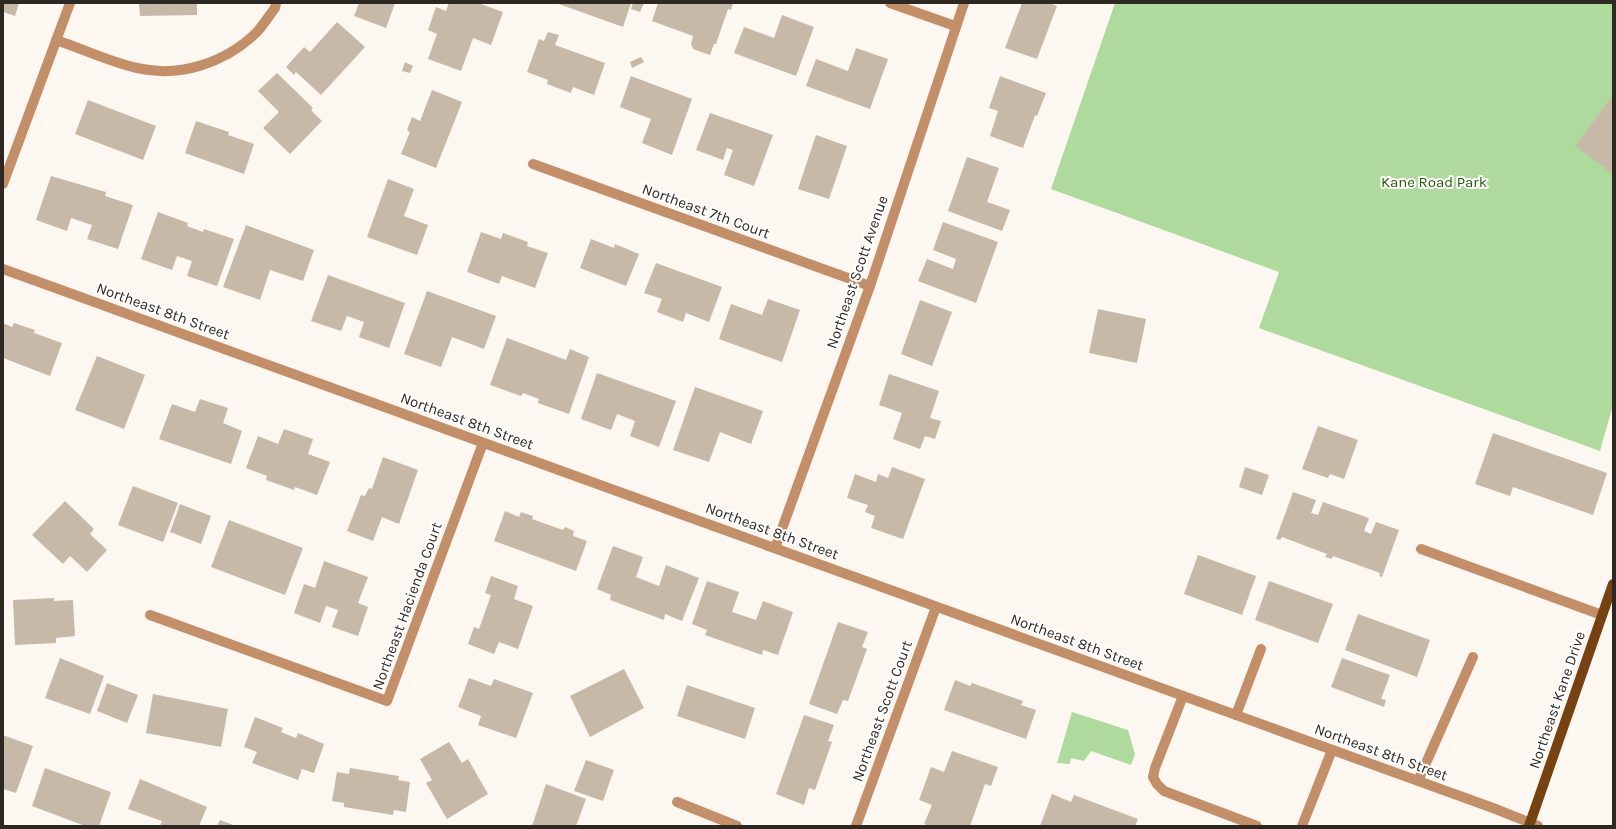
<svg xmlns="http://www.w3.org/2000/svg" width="1616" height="829" font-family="Karla,sans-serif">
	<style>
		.green { fill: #afda9e }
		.building { fill: #c7b9a8 }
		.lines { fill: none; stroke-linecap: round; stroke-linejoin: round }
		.minor { stroke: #c38f68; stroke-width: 10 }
		.major { stroke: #774212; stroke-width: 10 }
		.labels { text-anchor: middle; stroke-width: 4; stroke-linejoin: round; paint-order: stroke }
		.park-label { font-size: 15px; fill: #275a03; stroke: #fff }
		.street-label { font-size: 15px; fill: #2e2822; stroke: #fff }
	</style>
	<rect width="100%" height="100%" fill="#fdf7f1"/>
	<g class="green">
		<path d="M1115,3H1613V405L1600,451L1259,328L1279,272L1051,189Z"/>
		<path d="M1072,712L1128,730L1135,754L1131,765L1091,751L1084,761L1071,758L1070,764L1057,763Z"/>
	</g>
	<g class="building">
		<path d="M3,3H19L15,16L3,12Z"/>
		<path d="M139,3H197V15L140,16Z"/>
		<path d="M359,3H395L386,28L354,16Z"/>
		<path d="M449,3H478L503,12L491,45L473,38L461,71L428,59L437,34L428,30L436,7L446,11Z"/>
		<path d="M556,3H631L623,27Z"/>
		<path d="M633,3H644L640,12L631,9Z"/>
		<path d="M658,3H733L731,10L728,9L716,44H714L710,55L693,49L691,44L693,36L652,21Z"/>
		<path d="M1022,3H1049L1057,6L1037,59L1005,48Z"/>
		<path d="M782,15L814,27L796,76L734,53L744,27L774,38Z"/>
		<path d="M337,22L365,47L321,95L296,72L294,75L286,67L304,47L310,52Z"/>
		<path d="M548,32L559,35L555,45L605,63L594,95L573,87L571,93L547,84L548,80L527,72L539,39L544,41Z"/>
		<path d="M856,48L888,59L870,109L806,86L816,59L848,71Z"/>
		<path d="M641,57L644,62L632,68L630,62Z"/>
		<path d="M405,62L413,66L410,73L402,71Z"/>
		<path d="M277,73L313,108L311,110L322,121L290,154L263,128L279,112L258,91Z"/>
		<path d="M631,76L692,99L672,155L642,143L651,119L620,107Z"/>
		<path d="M1000,76L1046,93L1037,116L1035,115L1023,148L990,136L998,111L989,108Z"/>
		<path d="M432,90L462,102L436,168L401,154L410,132L407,130L412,117L420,121Z"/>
		<path d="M1613,95V174L1575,146Z"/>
		<path d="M88,100L156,126L143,160L75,134Z"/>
		<path d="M710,113L773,135L754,186L724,175L733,150L727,148L723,160L696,150Z"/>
		<path d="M196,121L229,132L228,135L254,144L244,174L185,153Z"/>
		<path d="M816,135L847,146L829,199L798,189Z"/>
		<path d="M967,157L999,168L987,202L1010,210L1002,231L948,211Z"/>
		<path d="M51,176L106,192L105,196L133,205L118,249L87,239L92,225L71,218L67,231L36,220Z"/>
		<path d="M388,179L414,189L404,216L428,225L417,255L367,237Z"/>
		<path d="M158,212L188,223L187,226L203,232L204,229L234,239L217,286L187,276L192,261L177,256L172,270L141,259Z"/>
		<path d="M943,222L998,242L976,303L918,281L927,259L953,269L956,259L933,250Z"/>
		<path d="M246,225L314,250L303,281L270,270L260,300L223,287Z"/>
		<path d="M481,232L501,239L503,233L528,242L527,246L548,253L535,288L502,276L499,284L467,272Z"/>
		<path d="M591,239L614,248L615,244L639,254L626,286L580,268Z"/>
		<path d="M656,263L722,287L709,322L686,313L683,322L657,312L662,299L644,293Z"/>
		<path d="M328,275L405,303L389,348L359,337L364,322L347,316L341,331L311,321Z"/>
		<path d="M427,291L496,316L484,349L452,337L441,367L404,354Z"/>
		<path d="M768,299L800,310L782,362L719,339L731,304L762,315Z"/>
		<path d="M920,300L952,312L932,366L901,354Z"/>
		<path d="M1098,309L1146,319L1137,363L1089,353Z"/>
		<path d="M3,323L12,327L14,323L35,330L34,333L62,343L50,376L3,358Z"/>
		<path d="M507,338L566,360L570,349L589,357L569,414L538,403L539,399L523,393L521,396L490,385Z"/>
		<path d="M97,356L145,375L124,429L75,410Z"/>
		<path d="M597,373L676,401L659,447L630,436L635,421L617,414L611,430L581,419Z"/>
		<path d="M889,374L939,391L930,418L941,421L935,439L925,436L920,449L893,439L902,413L879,405Z"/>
		<path d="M695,387L763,411L751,444L720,432L709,462L673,450Z"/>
		<path d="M200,399L228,408L223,423L242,431L231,464L159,439L172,404L195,412Z"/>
		<path d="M1318,426L1358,440L1344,479L1330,474L1328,478L1302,469Z"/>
		<path d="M284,429L313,439L308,454L330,462L317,495L295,487L294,490L266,480L267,476L246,468L258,436L278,444Z"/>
		<path d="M1493,433L1607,473L1593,515L1513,487L1510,496L1475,484Z"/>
		<path d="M383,457L418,470L399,524L382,517L373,541L347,531L361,495L365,496L369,488L372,489Z"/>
		<path d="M892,467L925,479L903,539L871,528L875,516L865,512L868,505L847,498L855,474L876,482L878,474L888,478Z"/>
		<path d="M1245,467L1269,475L1262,495L1239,487Z"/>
		<path d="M133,486L178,503L163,542L118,525Z"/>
		<path d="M1293,492L1316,500L1311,513L1318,515L1323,502L1369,518L1364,531L1371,534L1376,522L1399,530L1382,577L1379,576L1380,573L1333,556L1332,559L1325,557L1327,554L1282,537L1280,540L1276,539Z"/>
		<path d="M65,501L94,529L90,534L107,550L87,572L70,556L63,564L32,535Z"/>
		<path d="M180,504L211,516L201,544L170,532Z"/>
		<path d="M505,511L519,517L521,512L533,516L532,519L563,530L565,527L574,531L573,536L587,541L576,571L494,541Z"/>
		<path d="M229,520L303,548L285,595L211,567Z"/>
		<path d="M613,546L643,557L636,577L659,586L666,565L699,578L682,621L665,614L664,620L610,600L611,595L597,589Z"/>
		<path d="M1198,555L1256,576L1242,615L1184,594Z"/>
		<path d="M324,561L368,577L358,603L368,607L358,636L332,627L338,610L326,606L320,623L294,613L304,584L315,588Z"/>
		<path d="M491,576L518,586L514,599L533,606L518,649L499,642L494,654L468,644L474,627L479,629L491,595L485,593Z"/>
		<path d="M707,581L739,592L732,612L756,620L763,601L793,612L778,655L763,650L762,655L705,635L707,630L692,624Z"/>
		<path d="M1269,581L1333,604L1318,643L1255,620Z"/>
		<path d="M54,598V601L73,600L75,636L56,638V643L15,645L13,600Z"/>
		<path d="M1358,614L1430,640L1417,677L1345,650Z"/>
		<path d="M838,622L868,632L862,647L867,649L848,701L843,700L837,714L809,704Z"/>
		<path d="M60,658L104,676L90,714L45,698Z"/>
		<path d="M1342,658L1390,675L1381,699L1386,700L1384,707L1331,687Z"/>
		<path d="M624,669L644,708L590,737L570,696Z"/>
		<path d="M469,678L491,686L494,679L533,693L516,738L478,725L481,716L458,707Z"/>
		<path d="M955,680L970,686L972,683L1023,701L1021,705L1036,710L1026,739L944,710Z"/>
		<path d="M107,683L138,695L127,723L97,711Z"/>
		<path d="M687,685L755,708L745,739L677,716Z"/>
		<path d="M153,694L228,709L221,747L146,733Z"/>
		<path d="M804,715L834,725L828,741L832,742L815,790L809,788L804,805L776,794Z"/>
		<path d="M255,717L283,728L281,732L296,738L298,733L324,744L314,773L302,769L298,780L252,763L257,752L244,747Z"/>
		<path d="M3,735L33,746L16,793L3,789Z"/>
		<path d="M449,742L462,763L468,759L488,794L447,819L426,783L432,780L420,759Z"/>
		<path d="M952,751L998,767L991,786L985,784L970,826H929L924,824L932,805L919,800L931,767L944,772Z"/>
		<path d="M586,760L614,770L603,801L574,791Z"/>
		<path d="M45,768L111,792L99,826H85L32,806Z"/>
		<path d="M350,768L399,776L398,780L410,782L406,812L394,810L393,815L344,807V803L332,801L337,772L349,774Z"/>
		<path d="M140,779L207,807L199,826H160L162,821L128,809Z"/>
		<path d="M546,784L586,799L576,826H532Z"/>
		<path d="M1052,794L1071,802L1074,795L1138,819L1135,826H1040Z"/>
		<path d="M220,820L236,826H217Z"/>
	</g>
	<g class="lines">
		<g class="minor">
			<path d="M890,3L955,26"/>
			<path d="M56,40C83,49 110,62 137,68C180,78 225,63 257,32C263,25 269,16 275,8L276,3"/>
			<path d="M533,164L870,286"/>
			<path d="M3,184L70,3"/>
			<path d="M3,269L1493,808L1538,826"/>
			<path d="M775,548L870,286L964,3"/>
			<path d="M1421,549L1602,615"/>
			<path d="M150,615L387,701L483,443"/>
			<path d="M1183,696L1155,768L1153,777L1157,784L1164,791L1257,826"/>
			<path d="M1236,715L1261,649"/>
			<path d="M1418,781L1473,657"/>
			<path d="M677,802L737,826"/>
			<path d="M856,826L936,607"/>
			<path d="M1302,826L1332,750"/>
		</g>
		<path class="major" d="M1529,826L1613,584"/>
	</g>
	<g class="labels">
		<g class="park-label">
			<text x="1434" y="187">Kane Road Park</text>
		</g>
		<g class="street-label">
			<text transform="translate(706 211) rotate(20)" y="5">Northeast 7th Court</text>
			<text transform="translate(857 272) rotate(-71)" y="5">Northeast Scott Avenue</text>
			<text transform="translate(163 311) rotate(20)" y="5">Northeast 8th Street</text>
			<text transform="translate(467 421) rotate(20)" y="5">Northeast 8th Street</text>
			<text transform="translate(772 531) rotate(20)" y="5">Northeast 8th Street</text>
			<text transform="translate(407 606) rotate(-70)" y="5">Northeast Hacienda Court</text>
			<text transform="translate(1077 642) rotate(20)" y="5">Northeast 8th Street</text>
			<text transform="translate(1557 700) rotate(-71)" y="5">Northeast Kane Drive</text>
			<text transform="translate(882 711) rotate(-70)" y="5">Northeast Scott Court</text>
			<text transform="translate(1381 752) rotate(20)" y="5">Northeast 8th Street</text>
		</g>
	</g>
	<rect width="1616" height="829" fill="none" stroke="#2e2822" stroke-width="8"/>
</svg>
